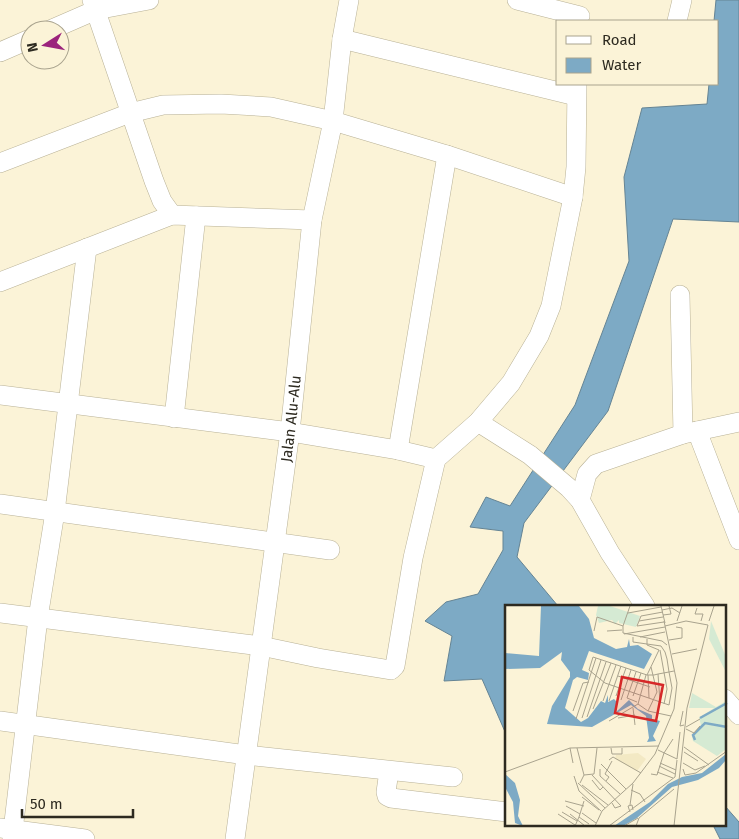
<svg xmlns="http://www.w3.org/2000/svg" width="739" height="839" font-family="'Fira Sans',sans-serif">
	<style>
		.water { fill: #7daac5; stroke: #658494 }
		.lines { fill: none; stroke-linecap: round; stroke-linejoin: round }
		.minor-casing { stroke: #b8b196; stroke-width: 20 }
		.minor { stroke: #fff; stroke-width: 19 }
		.labels { text-anchor: middle; stroke-width: 5; stroke-linejoin: round; paint-order: stroke }
		.street-label { font-size: 15px; fill: #2d2a20; stroke: #fbf3d7 }
		.inset-river { fill: none; stroke: #7daac5; stroke-width: 2.5 }
		.inset-road { fill: none; stroke: #a9a38e; stroke-width: 1 }
		.view { fill: #d62828; fill-opacity: 0.15; stroke: #d62828; stroke-width: 2.5 }
		.inset-edge { fill: none; stroke: #2d2a20; stroke-width: 2.5 }
	</style>
	<rect width="100%" height="100%" fill="#fbf3d7"/>
	<g class="water">
		<path d="M716,0H739V222L673,219L608,411L524,523L517,557L558,606H507L506,734L482,679L444,681L452,636L425,621L446,602L478,594L503,550V531L470,527L486,497L510,506L575,405L629,261L624,177L642,108L707,104L709,84H718V21H714Z"/>
		<path d="M725,806L739,822V839H720L713,825H725Z"/>
	</g>
	<g class="lines">
		<g class="minor-casing">
			<g id="minor">
				<path d="M92,0L154,181L162,201L172,215"/>
				<path d="M517,0L580,16"/>
				<path d="M677,21L682,0"/>
				<path d="M50,30L96,10L149,0"/>
				<path d="M342,39L576,96"/>
				<path d="M0,52L30,39"/>
				<path d="M0,163L130,113L163,105L221,104L271,107L333,121L447,155L573,197"/>
				<path d="M0,282L172,215L312,220"/>
				<path d="M680,295L683,434"/>
				<path d="M0,395L290,432L398,450L436,459L478,422L511,383L539,336L551,306L573,197L576,167L577,84"/>
				<path d="M174,418L196,216"/>
				<path d="M478,422L530,455L569,488L580,500L610,553L645,606"/>
				<path d="M697,431L739,540"/>
				<path d="M398,450L447,155"/>
				<path d="M580,500L587,474L596,464L683,434L739,422"/>
				<path d="M0,504L330,550"/>
				<path d="M0,613L261,646L318,658L391,670L395,666L413,558L436,459"/>
				<path d="M725,699L739,715"/>
				<path d="M0,721L246,755L453,777"/>
				<path d="M389,771L386,792L387,796L391,798L507,812"/>
				<path d="M0,828L85,839"/>
				<path d="M12,839L38,618L55,512L87,248"/>
				<path id="s1" d="M235,839L290,432L312,220L333,121L342,39L349,0"/>
			</g>
		</g>
		<use href="#minor" class="minor"/>
	</g>
	<g class="labels">
		<g class="street-label">
			<text dy="5" stroke="none"><textPath href="#s1" startOffset="424">Jalan Alu-Alu</textPath></text>
		</g>
	</g>
	<g transform="translate(505 605)">
		<rect width="221" height="221" fill="#fbf3d7"/>
		<path d="M93,1H105L135,11L131,22L114,18V15L110,19L107,15L94,18L91,10ZM206,16L221,52V67L204,34ZM187,88L211,102L221,96V144L212,151L188,136L187,131L196,120L194,113L209,103H184Z" fill="#d5ead3"/>
		<path d="M133,148L141,154L132,166L110,154L111,150Z" fill="#f3e9c4"/>
		<path d="M36,1H74L84,14L89,33L111,44L122,42L124,34L125,41L133,40L147,49L139,64L84,46L77,65L84,68L83,75L72,72L68,75L60,103L76,117L83,113L96,96L100,98L103,90V97L109,94L112,97L111,107L124,95L133,104L147,110V114L155,116L148,131L151,136L142,137L144,133L141,111L126,100L87,122L42,119L47,101L65,72V67L56,55L57,47L35,63L0,64V48L34,51ZM221,149V155L214,163L193,175L167,182L132,213L118,221H109L145,197L163,179L177,172L197,168ZM0,169L10,178L15,195L13,211L18,221L10,218L8,197L0,182Z" fill="#7daac5"/>
		<path class="inset-river" d="M195,113L222,98M190,135L188,130L200,118L222,122"/>
		<path class="inset-road" d="M125,1L118,21V28L157,36L162,40M156,1L160,18M192,3L190,9H198L196,16M157,5L167,3L175,8M158,7L136,11L132,21L159,17M123,8L156,2M158,10L166,9L164,1M134,16L158,12M172,16L177,1M204,16L209,1M160,21L181,16L203,20L182,103L169,221M89,26L92,12L118,21M102,26L117,25M119,29L160,22M128,32V37L156,41L160,47L162,54L164,67L167,83L164,100L100,78L84,65L88,52L142,70H149L153,69L164,67L169,66M135,32L160,27M142,34V40L154,45M164,35L177,33V23L171,22M155,45L162,84L159,99M167,49L192,44M131,67L122,93L132,97M153,69L155,97M141,70L133,99L143,106L166,111M142,70L154,45M143,70L144,93M113,71L145,82M111,91L121,63M128,91L136,68M116,95L126,65M98,96L111,60M104,96L116,61M128,103L130,120M88,104L106,58M68,106L78,78L84,77M143,106L152,87L146,62M178,106L175,121L179,120M82,112L101,57M77,113L96,55M113,113L130,110M71,114L91,53M104,116L133,99M181,122L195,114M181,124L189,128L195,121M179,142L204,160M65,143L68,158M72,143L79,170L75,178M106,143L107,149H117V143M153,145L172,154M179,147L193,156M159,148L168,134M172,154L175,127M104,155L108,152L136,168M155,158L171,165M178,158L190,165L200,161M96,159L121,184M154,161L170,169M95,164V171L115,189M178,164L180,170L191,168L222,146M0,167L65,143L154,141M152,167L168,173M146,169L152,170L159,148M79,170L89,169L92,143M87,170L116,201L110,203L107,198M69,171L74,186L96,206M87,175L95,185L98,182M101,176L104,172L100,169L107,156M73,178L100,203M77,180L103,200M126,185L135,189L140,197M77,192L94,205M60,196L79,201M125,200L128,179M61,201L75,209M57,207L72,216M125,207L123,201L127,200L128,205M77,208L91,218M53,209L70,220M65,209L80,221M74,212L79,196M70,221L74,212L84,219M90,221L97,206L128,178L150,149L169,104L172,78L159,16M104,221L170,172L172,155M119,221L133,213M131,221L134,213L169,184"/>
		<path class="view" d="M117,72L158,80L151,116L110,108Z"/>
		<rect width="221" height="221" class="inset-edge"/>
	</g>
	<rect x="556" y="20" width="162" height="65" fill="#fbf3d7" stroke="#a9a38e"/>
	<rect x="566" y="36" width="25" height="8" fill="#ffffff" stroke="#a9a38e"/>
	<text x="602" y="45" font-size="15" fill="#2d2a20">Road</text>
	<rect x="566" y="58" width="25" height="15" fill="#7daac5" stroke="#a9a38e"/>
	<text x="602" y="70" font-size="15" fill="#2d2a20">Water</text>
	<g transform="translate(45 45) rotate(259)"><circle r="24" fill="#fbf3d7" stroke="#a9a38e"/>
	<path d="M0-4L9 19L0 12L-9 19Z" fill="#9b237c"/>
	<text y="-8" font-size="14" font-weight="bold" text-anchor="middle" fill="#2d2a20">N</text>
	</g>
	<path d="M22 809v8h111v-8" fill="none" stroke="#2d2a20" stroke-width="2.5"/>
	<text x="30" y="809" font-size="15" fill="#2d2a20" stroke="#fbf3d7" stroke-width="4" paint-order="stroke">50 m</text>
</svg>
